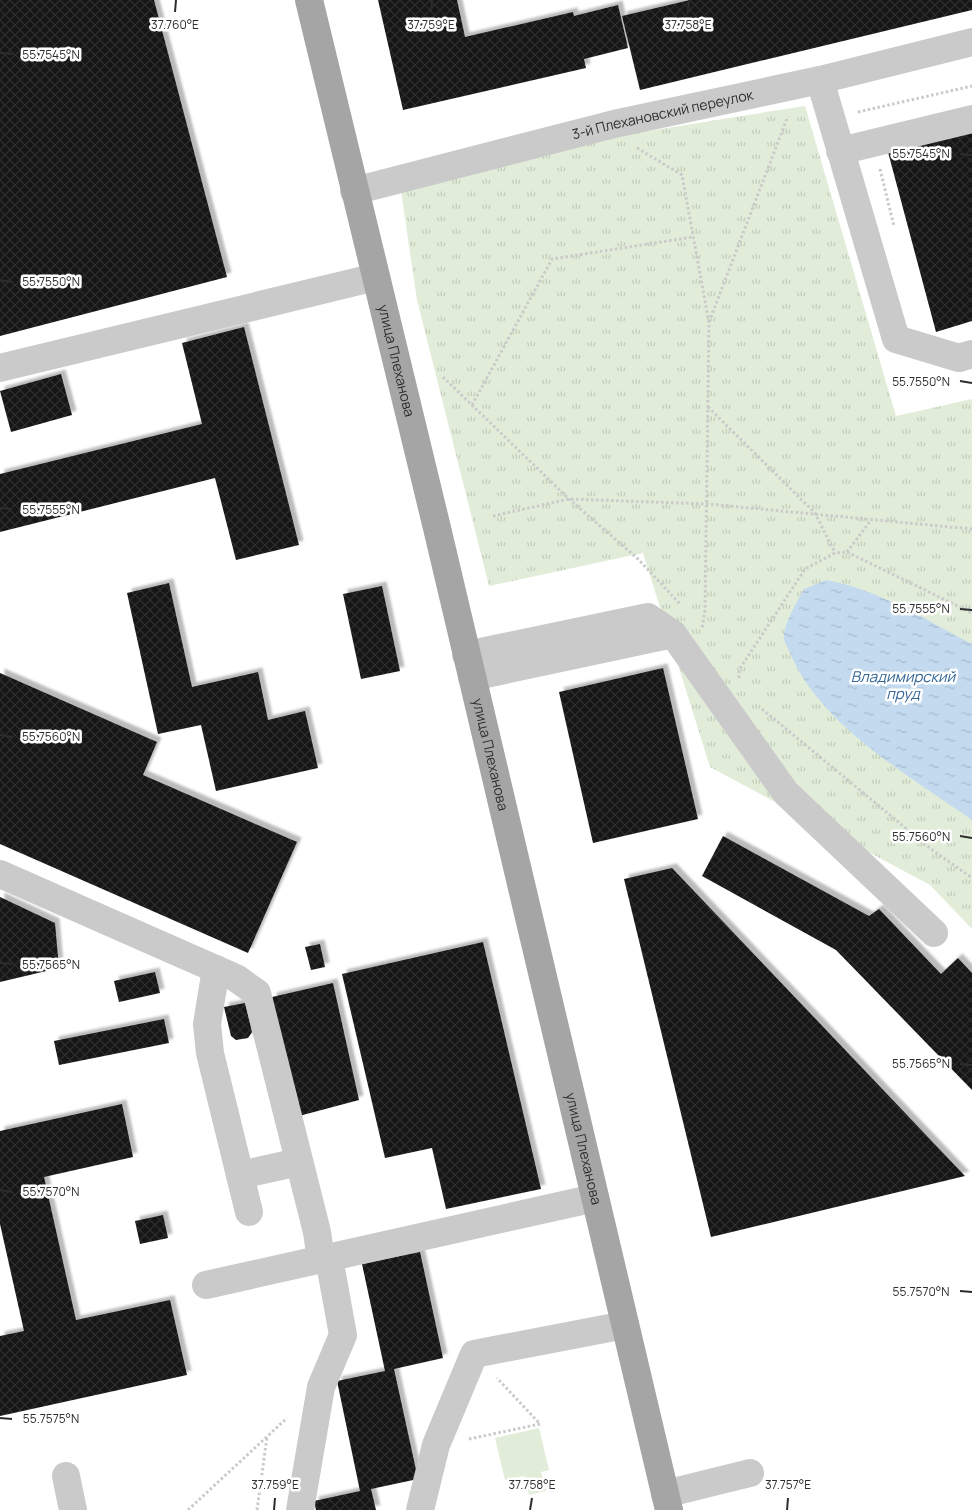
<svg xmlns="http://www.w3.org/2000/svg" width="972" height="1510" font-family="Manrope,sans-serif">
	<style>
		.park { fill: url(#park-tufts) }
		.pitch { fill: #e2edd9 }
		.water { fill: url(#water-ripples) }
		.building { fill: url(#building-cross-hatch); filter: url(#shadow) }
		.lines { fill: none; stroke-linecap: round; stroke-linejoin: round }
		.path { stroke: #cacaca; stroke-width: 3; stroke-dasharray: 2.5 2.5; stroke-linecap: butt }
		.minor { stroke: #cacaca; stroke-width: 28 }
		.major { stroke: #a5a5a5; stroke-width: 28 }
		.ticks { fill: none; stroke: #2d2d2d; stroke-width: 2 }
		.labels { text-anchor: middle; stroke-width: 5; stroke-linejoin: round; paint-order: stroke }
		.street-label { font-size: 14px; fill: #2d2d2d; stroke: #fff }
		.water-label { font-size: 15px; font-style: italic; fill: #346797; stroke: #fff }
		.ticks-label { font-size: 12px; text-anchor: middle; fill: #2d2d2d; stroke: #fff; stroke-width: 5; stroke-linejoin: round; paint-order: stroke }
	</style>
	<defs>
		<pattern id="park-tufts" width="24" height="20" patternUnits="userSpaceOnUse" patternTransform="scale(1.25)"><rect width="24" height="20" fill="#e2edd9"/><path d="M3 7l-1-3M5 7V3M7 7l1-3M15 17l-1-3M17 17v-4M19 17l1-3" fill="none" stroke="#c2ccbb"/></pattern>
		<pattern id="water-ripples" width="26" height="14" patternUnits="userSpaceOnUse" patternTransform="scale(1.25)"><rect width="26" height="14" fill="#c3daef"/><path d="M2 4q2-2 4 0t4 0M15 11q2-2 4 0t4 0" fill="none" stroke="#a8bbcd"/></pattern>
		<pattern id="building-cross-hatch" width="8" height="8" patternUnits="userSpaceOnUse" patternTransform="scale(1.25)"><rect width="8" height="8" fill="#141414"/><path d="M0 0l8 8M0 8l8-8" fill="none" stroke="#2e2e2e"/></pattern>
		<filter id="shadow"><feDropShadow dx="4.5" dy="-4.5" stdDeviation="1" flood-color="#0004"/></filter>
	</defs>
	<rect width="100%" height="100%" fill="#fff"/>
	<path class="park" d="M805,106L896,416L972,399V929L930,885L710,767L643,553L489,586L417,300L401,191L617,136Z"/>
	<path class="pitch" d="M539,1428L549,1470L541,1472L546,1491L529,1495L524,1476L505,1480L495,1438Z"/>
	<path class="water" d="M826,580C878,589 926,620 972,644V820C911,777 821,726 791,655C789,650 784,643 784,638C783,625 798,600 804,589Z"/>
	<g class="building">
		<path d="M0,0H154L227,277L0,336Z"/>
		<path d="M378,0H457L465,37L573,12L574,16L618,5L628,48L584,59L580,42L586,68L403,110Z"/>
		<path d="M690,0H972V10L640,90L622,16Z"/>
		<path d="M972,131V321L936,332L888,152Z"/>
		<path d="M244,327L299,545L236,560L215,478L0,532V474L202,424L182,343Z"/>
		<path d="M61,374L72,415L11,432L0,391Z"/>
		<path d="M169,583L192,687L258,672L268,720L305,711L318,768L216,791L201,725L158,734L127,593Z"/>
		<path d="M382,586L400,671L361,679L343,594Z"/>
		<path d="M663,668L698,819L593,843L559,692Z"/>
		<path d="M0,673L157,742L143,775L297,842L248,953L0,844Z"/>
		<path d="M723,836L869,916L879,909L941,974L958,958L972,973V1090L836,950L702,876Z"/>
		<path d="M672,868L965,1176L711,1237L624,879Z"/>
		<path d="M0,897L55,923L59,968L0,982Z"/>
		<path d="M483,942L541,1189L446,1209L432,1148L385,1158L342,974Z"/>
		<path d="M320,944L325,967L311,970L305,947Z"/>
		<path d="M155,972L160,993L119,1002L114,981Z"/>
		<path d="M333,983L359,1100L299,1116L272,997Z"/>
		<path d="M245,1003L252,1032L248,1038L236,1040L231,1036L224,1007Z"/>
		<path d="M164,1019L169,1043L59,1065L54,1041Z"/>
		<path d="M122,1104L133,1157L44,1177L76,1320L170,1300L187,1375L0,1416V1336L24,1331L0,1224V1131Z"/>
		<path d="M163,1215L168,1238L140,1244L135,1221Z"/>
		<path d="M420,1252L443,1358L394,1369L418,1479L371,1489L376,1510H316L314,1501L360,1491L337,1381L385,1371L362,1264Z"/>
	</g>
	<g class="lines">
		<g class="path">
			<path d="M858,112L972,86"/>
			<path d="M637,148L682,175L709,323L705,611L702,628"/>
			<path d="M880,169L894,226"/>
			<path d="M709,322L788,116"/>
			<path d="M443,377L569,499L638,559L680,604"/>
			<path d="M472,405L552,259L693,237"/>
			<path d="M708,407L815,513L835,553"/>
			<path d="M493,516L569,499L707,504L972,529"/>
			<path d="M847,552L871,520"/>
			<path d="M739,678V670L805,569L835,553L847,552L972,613"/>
			<path d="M762,709L931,849L972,878"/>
			<path d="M469,1439L540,1424L497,1378"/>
			<path d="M188,1510L287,1418"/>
			<path d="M257,1510L267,1437"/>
		</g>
		<g class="minor">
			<path d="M820,80L896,339L959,358L972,354"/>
			<path d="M840,151L972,119"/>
			<path id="s1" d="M354,191L614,124L820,80L972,42"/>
			<path d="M0,368L376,277"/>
			<path d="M466,655L648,617L673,634L786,793L934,933"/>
			<path d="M472,677L673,634"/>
			<path d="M0,874L236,978L257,993L317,1232L321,1260"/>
			<path d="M216,969L207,1024L210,1053L249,1212"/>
			<path d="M240,1175L299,1162"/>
			<path d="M206,1285L595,1198"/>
			<path d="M66,1476L73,1510"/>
			<path d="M665,1494L750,1473"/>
			<path d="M300,1510L321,1387L343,1335L329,1258"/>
			<path d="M420,1510L436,1445L474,1354L625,1325"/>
		</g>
		<path class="major" id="s2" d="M309,0L437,528L669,1510"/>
	</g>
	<path class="ticks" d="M175,12L176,0M431,12L432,0M688,12L689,0M0,53L12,54M960,154L972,155M0,280L12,282M960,381L972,383M0,508L12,509M960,609L972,610M0,735L12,737M960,836L972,838M0,963L12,964M960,1064L972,1065M0,1190L12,1192M960,1291L972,1292M0,1418L12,1419M274,1510L275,1498M530,1510L532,1498M787,1510L788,1498"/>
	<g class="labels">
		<g class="street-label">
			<text dy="5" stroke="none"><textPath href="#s1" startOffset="318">3-й Плехановский переулок</textPath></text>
			<text dy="5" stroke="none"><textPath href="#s2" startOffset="371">улица Плеханова</textPath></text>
			<text dy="5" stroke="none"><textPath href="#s2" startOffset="776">улица Плеханова</textPath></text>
			<text dy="5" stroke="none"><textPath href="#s2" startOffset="1181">улица Плеханова</textPath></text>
		</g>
		<g class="water-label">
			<text x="903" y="682">Владимирский<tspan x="903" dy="17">пруд</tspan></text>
		</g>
	</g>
	<g class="ticks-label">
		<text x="175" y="29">37.760°E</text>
		<text x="431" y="29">37.759°E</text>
		<text x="688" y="29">37.758°E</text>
		<text x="51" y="59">55.7545°N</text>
		<text x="921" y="158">55.7545°N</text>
		<text x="51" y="286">55.7550°N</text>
		<text x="921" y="386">55.7550°N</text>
		<text x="51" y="514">55.7555°N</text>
		<text x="921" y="613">55.7555°N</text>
		<text x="51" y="741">55.7560°N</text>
		<text x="921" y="841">55.7560°N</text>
		<text x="51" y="969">55.7565°N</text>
		<text x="921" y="1068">55.7565°N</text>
		<text x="51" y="1196">55.7570°N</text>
		<text x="921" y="1296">55.7570°N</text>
		<text x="51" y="1423">55.7575°N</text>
		<text x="275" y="1489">37.759°E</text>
		<text x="532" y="1489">37.758°E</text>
		<text x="788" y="1489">37.757°E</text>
	</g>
</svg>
